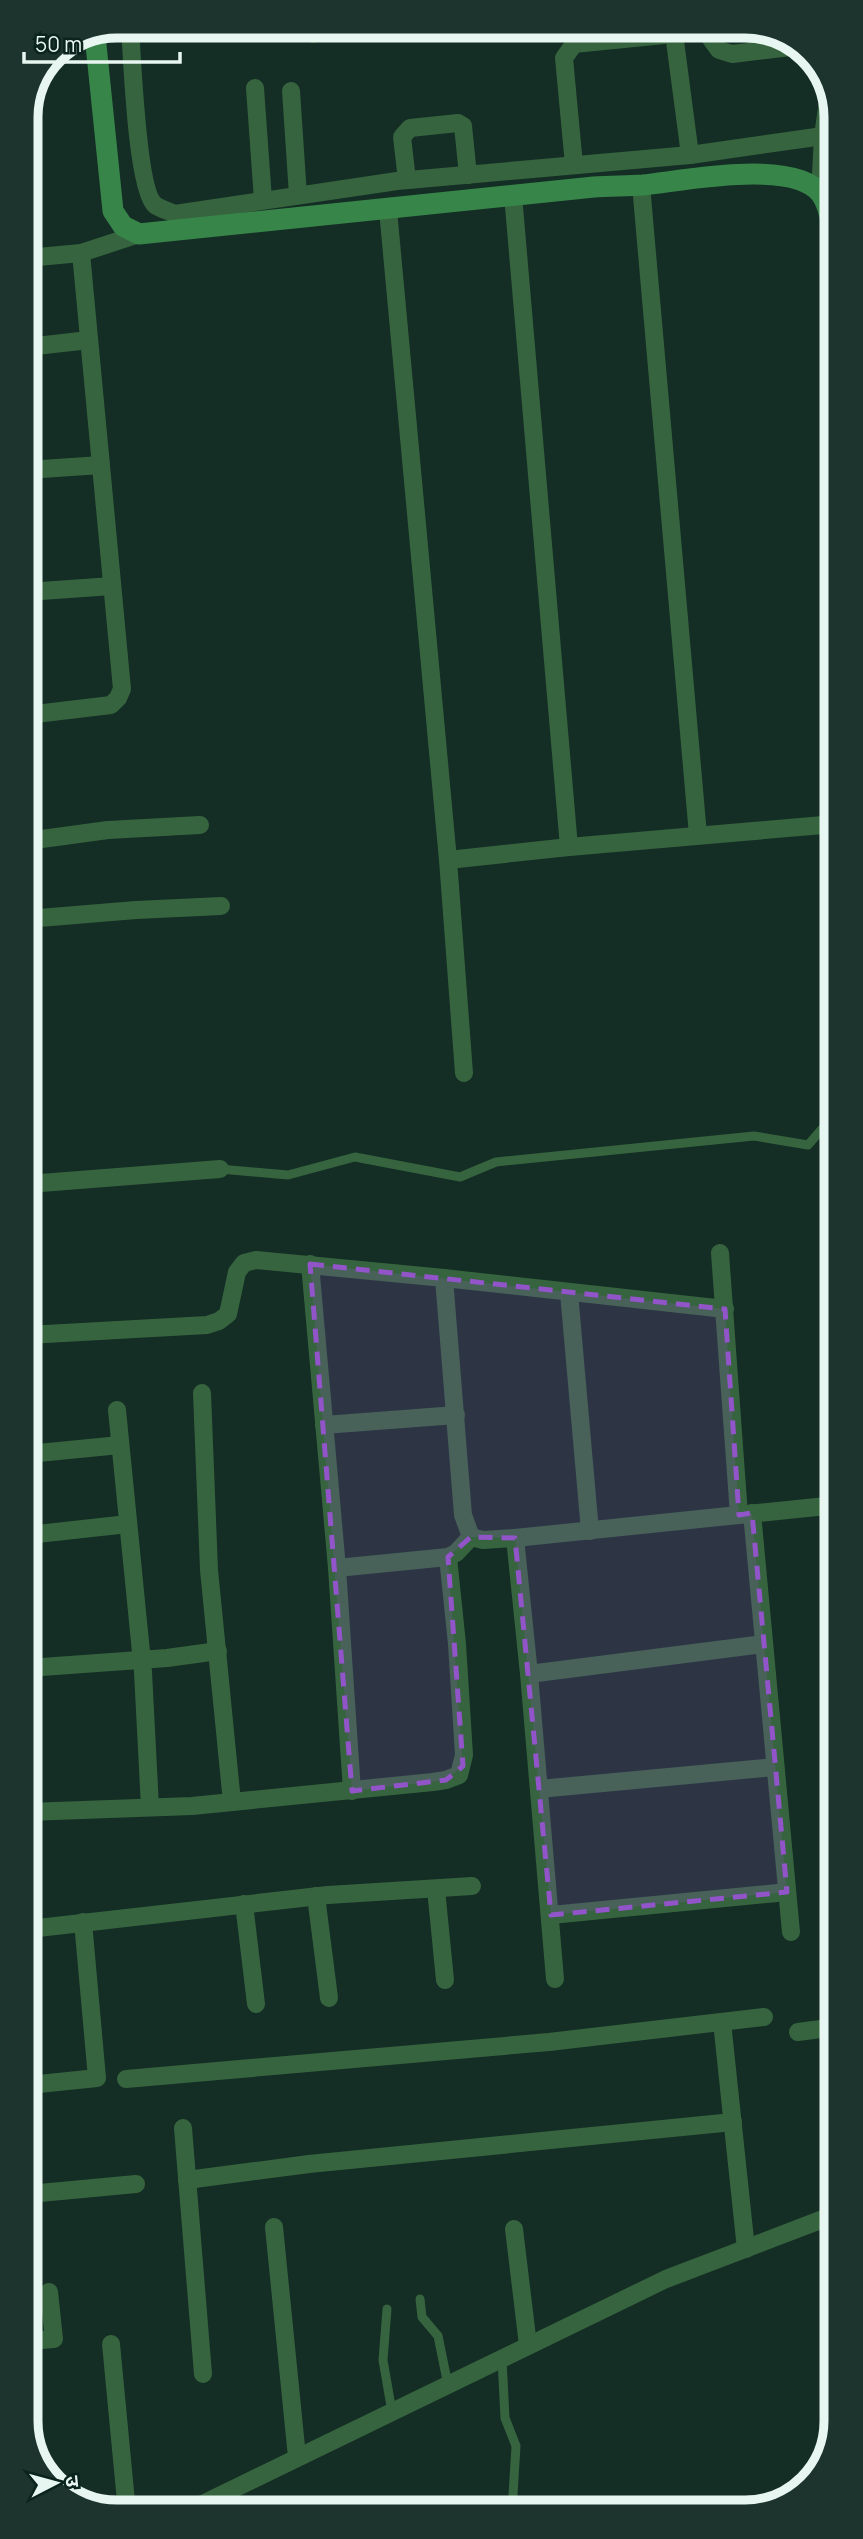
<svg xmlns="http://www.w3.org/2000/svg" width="863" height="2539" font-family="Manrope,'Noto Sans Devanagari',sans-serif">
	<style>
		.green { fill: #445719 }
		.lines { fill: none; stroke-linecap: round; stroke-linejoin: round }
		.lane { stroke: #36643e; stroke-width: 9 }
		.street { stroke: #36643e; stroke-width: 18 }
		.secondary { stroke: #388549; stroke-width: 21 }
		.marked { fill: #9154c9; fill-opacity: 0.2; stroke: #9154c9; stroke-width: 5; stroke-dasharray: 14 9; stroke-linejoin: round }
		.rim { fill: none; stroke: #e7f6f0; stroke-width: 9 }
	</style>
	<rect width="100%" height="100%" fill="#142d25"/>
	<path class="green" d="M310,26H436L311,43Z"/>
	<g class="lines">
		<g class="lane">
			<path d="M220,1169L288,1175L355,1157L460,1177L496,1162L754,1136L808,1145L835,1114"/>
			<path d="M420,2299L422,2317L438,2336L448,2385"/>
			<path d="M387,2309L383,2360L392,2412"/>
			<path d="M502,2359L505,2418L516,2446L512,2511"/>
		</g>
		<g class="street">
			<path d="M130,26C132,56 137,190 155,205C160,209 169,211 175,214L397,181L690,155L823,136"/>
			<path d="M673,26L690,155"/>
			<path d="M709,26L711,39L719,50L732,54L799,46"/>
			<path d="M255,88L263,200"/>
			<path d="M291,91L298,195"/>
			<path d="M574,165L564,58L574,44L674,34"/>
			<path d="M407,180L402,137L410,128L458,123L463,126L468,175"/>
			<path d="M641,185L698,835"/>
			<path d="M820,193L823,136L830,87"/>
			<path d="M513,195L569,847"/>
			<path d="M388,210L448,860L464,1073"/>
			<path d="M27,258L81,253L139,234"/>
			<path d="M27,347L89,340"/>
			<path d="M27,470L101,465"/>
			<path d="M27,592L112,586"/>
			<path d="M27,715L111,705L118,698L122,689L81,253"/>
			<path d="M27,841L108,830L200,825"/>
			<path d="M448,860L569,847L835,824"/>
			<path d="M27,919L136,910L221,906"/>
			<path d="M28,1184L220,1169"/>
			<path d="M720,1253L739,1515"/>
			<path d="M310,1264L337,1568L448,1557L456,1553L471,1537"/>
			<path d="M444,1278L463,1515L471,1537"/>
			<path d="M569,1293L590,1531"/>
			<path d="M28,1335L207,1325L219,1321L228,1314L237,1272L244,1263L256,1260L444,1278L725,1309"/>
			<path d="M202,1393L209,1570L232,1802"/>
			<path d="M117,1410L143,1672L150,1807"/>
			<path d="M324,1425L456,1415"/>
			<path d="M28,1454L120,1445"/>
			<path d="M752,1513L791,1932"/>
			<path d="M28,1535L128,1524"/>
			<path d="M471,1537L483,1540L515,1538L836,1505"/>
			<path d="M515,1538L529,1674L555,1979"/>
			<path d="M337,1568L352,1791"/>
			<path d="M28,1668L167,1658L218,1651"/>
			<path d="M529,1674L764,1644"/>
			<path d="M539,1789L775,1767"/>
			<path d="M28,1812L192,1806L433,1782L446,1780L459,1775L464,1755L457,1644L448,1557"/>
			<path d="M436,1889L445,1980"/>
			<path d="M316,1896L329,1998"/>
			<path d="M244,1904L256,2004"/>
			<path d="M551,1915L787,1892"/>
			<path d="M29,1929L328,1895L472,1886"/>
			<path d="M722,2022L746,2249"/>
			<path d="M798,2032L836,2027"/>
			<path d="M126,2079L549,2042L764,2017"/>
			<path d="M29,2085L97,2078L83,1922"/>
			<path d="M183,2128L203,2374"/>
			<path d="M187,2180L309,2164L733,2122"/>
			<path d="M29,2194L136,2184"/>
			<path d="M274,2227L297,2457"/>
			<path d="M514,2229L528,2345"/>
			<path d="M29,2341L54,2339L49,2292"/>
			<path d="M111,2344L127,2512"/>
			<path d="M726,2509L778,2504"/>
			<path d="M186,2512L666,2279L836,2214"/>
		</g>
		<path class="secondary" d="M95,35L113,211L123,226L139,234L594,187C610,186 627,186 643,185C683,181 794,158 821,194C832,210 832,232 834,251"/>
	</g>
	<path class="marked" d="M310,1264L725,1309L739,1515L752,1513L787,1892L551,1915L515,1538L471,1537L448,1557L463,1766L446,1780L352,1791Z"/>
	<path d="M0 0H863V2539H0ZM117 38H745A79 79 0 0 1 824 117V2421A79 79 0 0 1 745 2500H117A79 79 0 0 1 38 2421V117A79 79 0 0 1 117 38Z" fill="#1c342d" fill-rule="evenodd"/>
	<path class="rim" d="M117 38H745A79 79 0 0 1 824 117V2421A79 79 0 0 1 745 2500H117A79 79 0 0 1 38 2421V117A79 79 0 0 1 117 38Z"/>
	<g transform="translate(56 2483) rotate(84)" stroke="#0a231c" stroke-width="5" paint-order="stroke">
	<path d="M0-5L12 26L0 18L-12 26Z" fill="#e7f6f0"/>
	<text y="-10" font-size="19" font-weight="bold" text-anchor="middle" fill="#e7f6f0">उ</text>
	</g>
	<path d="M24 52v10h156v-10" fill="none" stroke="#e7f6f0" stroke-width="3.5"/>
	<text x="35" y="52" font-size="21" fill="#e7f6f0" stroke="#0a231c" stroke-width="5" paint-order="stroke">50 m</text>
</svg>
